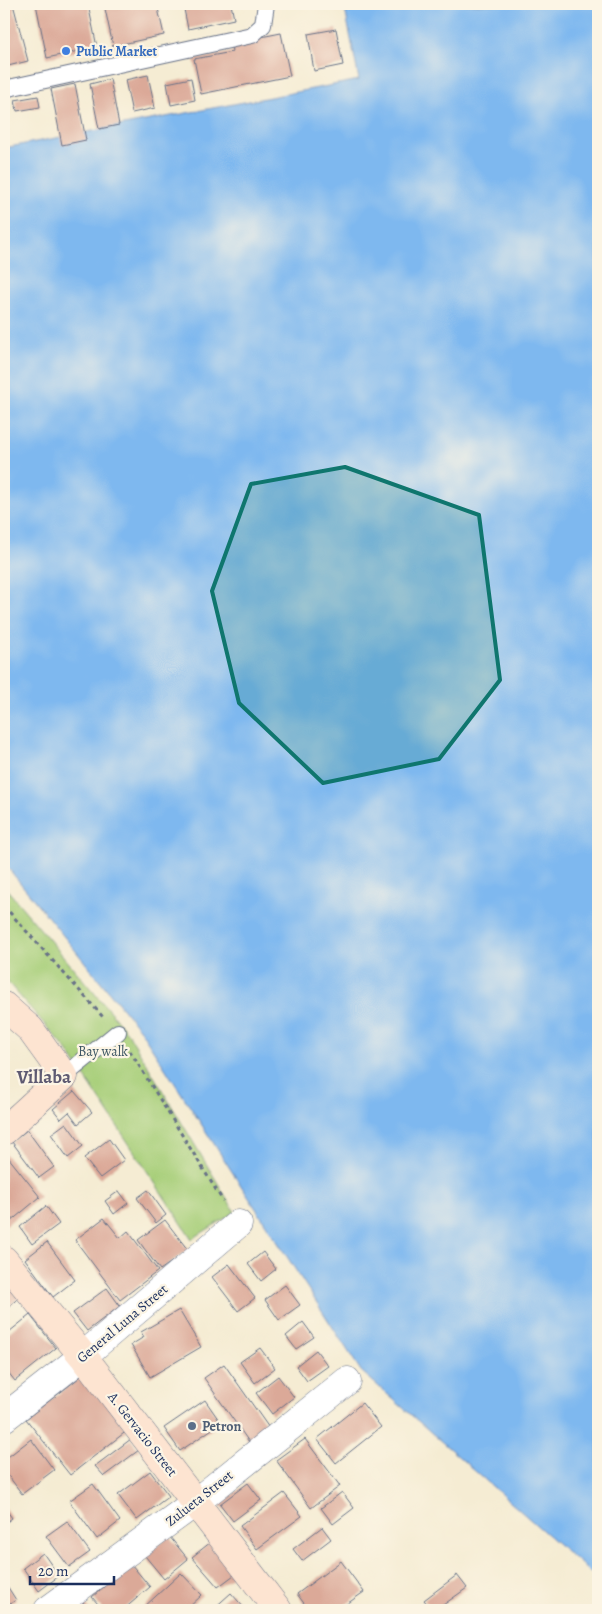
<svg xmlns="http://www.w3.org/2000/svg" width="602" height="1614" font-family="Alegreya,serif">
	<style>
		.green { fill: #a8cf7a; stroke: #627f6c }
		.water { fill: #7eb8ef; stroke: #4c74a6 }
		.building { fill: #dba998 }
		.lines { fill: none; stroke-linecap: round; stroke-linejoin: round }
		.lane-casing { stroke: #677187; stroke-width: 18 }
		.street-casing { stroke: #677187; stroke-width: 29 }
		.secondary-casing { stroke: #677187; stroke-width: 29 }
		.path { stroke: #677187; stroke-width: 3; stroke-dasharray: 4 4; stroke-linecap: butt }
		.lane { stroke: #fff; stroke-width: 16 }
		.street { stroke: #fff; stroke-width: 28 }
		.secondary { stroke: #fde4d1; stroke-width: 28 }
		.marked { fill: #0f766e; fill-opacity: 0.2; stroke: #0f766e; stroke-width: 4; stroke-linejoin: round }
		.shop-dot { fill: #3f7fe0; stroke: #fcf5e5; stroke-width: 2 }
		.service-dot { fill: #5c6f8a; stroke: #fcf5e5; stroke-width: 2 }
		.labels { text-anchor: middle; stroke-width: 4.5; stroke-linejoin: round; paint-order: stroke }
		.shop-label { font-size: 14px; font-weight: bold; fill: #366cbe; stroke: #fcf5e5; text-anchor: start }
		.park-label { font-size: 14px; fill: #3e5765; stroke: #fcf5e5 }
		.street-label { font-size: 14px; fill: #1b2f5e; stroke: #fcf5e5 }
		.service-label { font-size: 14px; font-weight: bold; fill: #4e5e75; stroke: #fcf5e5; text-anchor: start }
		.district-label { font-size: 19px; font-weight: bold; fill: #5e5a72; stroke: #fcf5e5 }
	</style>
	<rect width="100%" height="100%" fill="#fcf5e5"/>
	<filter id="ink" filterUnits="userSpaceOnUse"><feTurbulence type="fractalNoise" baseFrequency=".02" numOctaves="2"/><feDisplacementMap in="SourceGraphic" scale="10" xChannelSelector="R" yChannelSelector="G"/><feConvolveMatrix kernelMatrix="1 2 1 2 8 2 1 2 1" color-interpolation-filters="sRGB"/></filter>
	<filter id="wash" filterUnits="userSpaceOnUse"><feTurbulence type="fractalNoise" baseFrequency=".0096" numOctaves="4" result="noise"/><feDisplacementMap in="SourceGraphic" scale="20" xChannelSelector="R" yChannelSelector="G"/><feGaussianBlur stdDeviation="1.12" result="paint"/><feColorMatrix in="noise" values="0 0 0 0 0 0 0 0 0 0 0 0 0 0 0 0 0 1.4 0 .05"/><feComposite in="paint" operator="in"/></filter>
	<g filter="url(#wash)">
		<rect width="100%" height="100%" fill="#f5ecd3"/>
		<path class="green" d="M4,886L128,1033L235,1212L192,1239L67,1050L4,978Z"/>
		<path class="water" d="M344,4H598V1579L361,1371L141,1031L4,863V148L359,80Z"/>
		<g id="blocks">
			<g class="building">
				<path d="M4,4H13L28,61L4,67Z"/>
				<path d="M36,4H88L97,47L47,58Z"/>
				<path d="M104,4H157L164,35L113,46Z"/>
				<path d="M183,4H231L234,19L188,29Z"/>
				<path d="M336,29L343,65L314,71L308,34Z"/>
				<path d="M281,33L290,76L201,94L194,59L232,52L231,43Z"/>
				<path d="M148,75L155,108L132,113L125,80Z"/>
				<path d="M191,78L195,100L171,105L167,83Z"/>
				<path d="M110,79L119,125L99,129L90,84Z"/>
				<path d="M75,84L86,140L62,145L51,89Z"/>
				<path d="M38,96L40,107L17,111L15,100Z"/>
				<path d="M4,102L8,118L4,119Z"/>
				<path d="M74,1091L92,1112L78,1124L69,1112L61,1119L53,1109Z"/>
				<path d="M66,1123L83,1146L68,1158L51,1134Z"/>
				<path d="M27,1130L54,1167L39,1178L12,1142Z"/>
				<path d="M109,1139L124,1160L100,1178L84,1158Z"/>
				<path d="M4,1152L40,1197L4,1227Z"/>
				<path d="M148,1190L166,1215L156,1223L137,1198Z"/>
				<path d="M119,1191L128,1203L114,1214L105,1201Z"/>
				<path d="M46,1206L59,1224L32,1244L20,1227Z"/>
				<path d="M104,1218L120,1238L128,1231L158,1271L120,1300L75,1240Z"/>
				<path d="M165,1220L188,1250L160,1270L138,1240Z"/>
				<path d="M47,1242L75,1280L53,1297L25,1259Z"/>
				<path d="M263,1252L276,1269L261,1281L248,1264Z"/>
				<path d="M229,1264L255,1298L238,1311L212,1277Z"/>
				<path d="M4,1280L20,1297L4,1310Z"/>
				<path d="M285,1285L300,1305L279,1320L265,1300Z"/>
				<path d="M107,1288L120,1306L87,1331L73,1313Z"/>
				<path d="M179,1310L201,1347L150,1377L131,1345L144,1337L141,1332Z"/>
				<path d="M30,1315L56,1348L15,1381L4,1367V1336Z"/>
				<path d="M303,1322L314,1337L296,1349L286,1336Z"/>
				<path d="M260,1348L275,1368L255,1383L240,1362Z"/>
				<path d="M316,1350L328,1366L307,1381L296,1366Z"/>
				<path d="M224,1364L269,1428L249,1442L204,1378Z"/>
				<path d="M84,1374L128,1430L70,1475L26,1419Z"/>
				<path d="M278,1376L294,1397L272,1414L256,1393Z"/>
				<path d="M205,1400L221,1423L180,1451L164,1428Z"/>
				<path d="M362,1403L381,1427L336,1463L317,1439Z"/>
				<path d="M31,1439L54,1470L22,1494L4,1470V1460Z"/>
				<path d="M131,1439L139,1450L104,1476L95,1466Z"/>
				<path d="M305,1439L340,1486L311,1508L276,1460Z"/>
				<path d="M150,1471L169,1496L137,1520L118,1495Z"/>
				<path d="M248,1483L261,1500L233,1521L220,1504Z"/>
				<path d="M93,1484L120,1521L97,1539L69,1501Z"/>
				<path d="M342,1492L354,1508L333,1524L321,1508Z"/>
				<path d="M284,1493L302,1516L257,1549L240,1526Z"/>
				<path d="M4,1507L12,1518L4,1524Z"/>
				<path d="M67,1521L90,1552L69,1567L46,1536Z"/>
				<path d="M322,1527L331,1539L302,1561L293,1549Z"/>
				<path d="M169,1536L188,1559L164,1579L145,1556Z"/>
				<path d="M216,1538L242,1569L218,1587L192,1557Z"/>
				<path d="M43,1553L59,1576L39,1591L23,1568Z"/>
				<path d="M341,1561L364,1592L338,1610H309L297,1594Z"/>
				<path d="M131,1564L150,1587L123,1610H103L92,1597Z"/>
				<path d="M181,1573L202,1595L186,1610H146L143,1608Z"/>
				<path d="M457,1575L467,1588L436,1610H432L424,1600Z"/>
				<path d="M4,1581L16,1600L4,1608Z"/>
				<path d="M231,1593L246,1610H212Z"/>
				<path d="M82,1601L90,1610H71Z"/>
			</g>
		</g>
	</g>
	<g filter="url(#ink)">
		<use href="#blocks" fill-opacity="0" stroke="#677187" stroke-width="1"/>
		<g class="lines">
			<g class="lane-casing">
				<g id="lane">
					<path d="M4,89L252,35L263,25L266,4"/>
					<path d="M64,1076L118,1032"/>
				</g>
			</g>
			<g class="street-casing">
				<g id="street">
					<path d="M4,1418L83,1356L238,1224"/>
					<path d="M48,1610L196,1502L347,1381"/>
				</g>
			</g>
			<g class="secondary-casing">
				<g id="secondary">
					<path d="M4,1006L30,1029L64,1076L4,1131"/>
					<path d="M4,1260L83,1356L278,1610"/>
				</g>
			</g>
			<g class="path">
				<path d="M4,906L103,1017"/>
				<path d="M130,1051L223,1201"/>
			</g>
			<use href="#lane" class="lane"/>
			<use href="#street" class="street"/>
			<use href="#secondary" class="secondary"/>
		</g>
	</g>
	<path class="marked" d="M345,467L479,515L500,680L439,759L323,783L239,703L212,591L251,484Z"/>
	<circle class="shop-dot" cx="66" cy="51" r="5"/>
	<circle class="service-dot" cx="192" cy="1426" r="5"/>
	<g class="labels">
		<g class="shop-label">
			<text x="76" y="56">Public Market</text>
		</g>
		<g class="park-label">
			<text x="103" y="1056">Bay walk</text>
		</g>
		<g class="street-label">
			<text transform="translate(122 1323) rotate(-40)" y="5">General Luna Street</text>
			<text transform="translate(143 1434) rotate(52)" y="5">A. Gervacio Street</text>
			<text transform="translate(199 1498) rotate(-38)" y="5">Zulueta Street</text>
		</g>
		<g class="service-label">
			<text x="202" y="1431">Petron</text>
		</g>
		<g class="district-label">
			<text x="44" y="1083">Villaba</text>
		</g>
	</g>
	<rect width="602" height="1614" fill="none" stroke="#fcf5e5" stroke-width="20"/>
	<path d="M30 1576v8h84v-8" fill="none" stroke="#1b2f5e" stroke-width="2.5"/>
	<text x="38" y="1576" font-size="15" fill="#1b2f5e" stroke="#fcf5e5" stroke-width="4" paint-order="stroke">20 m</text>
</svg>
